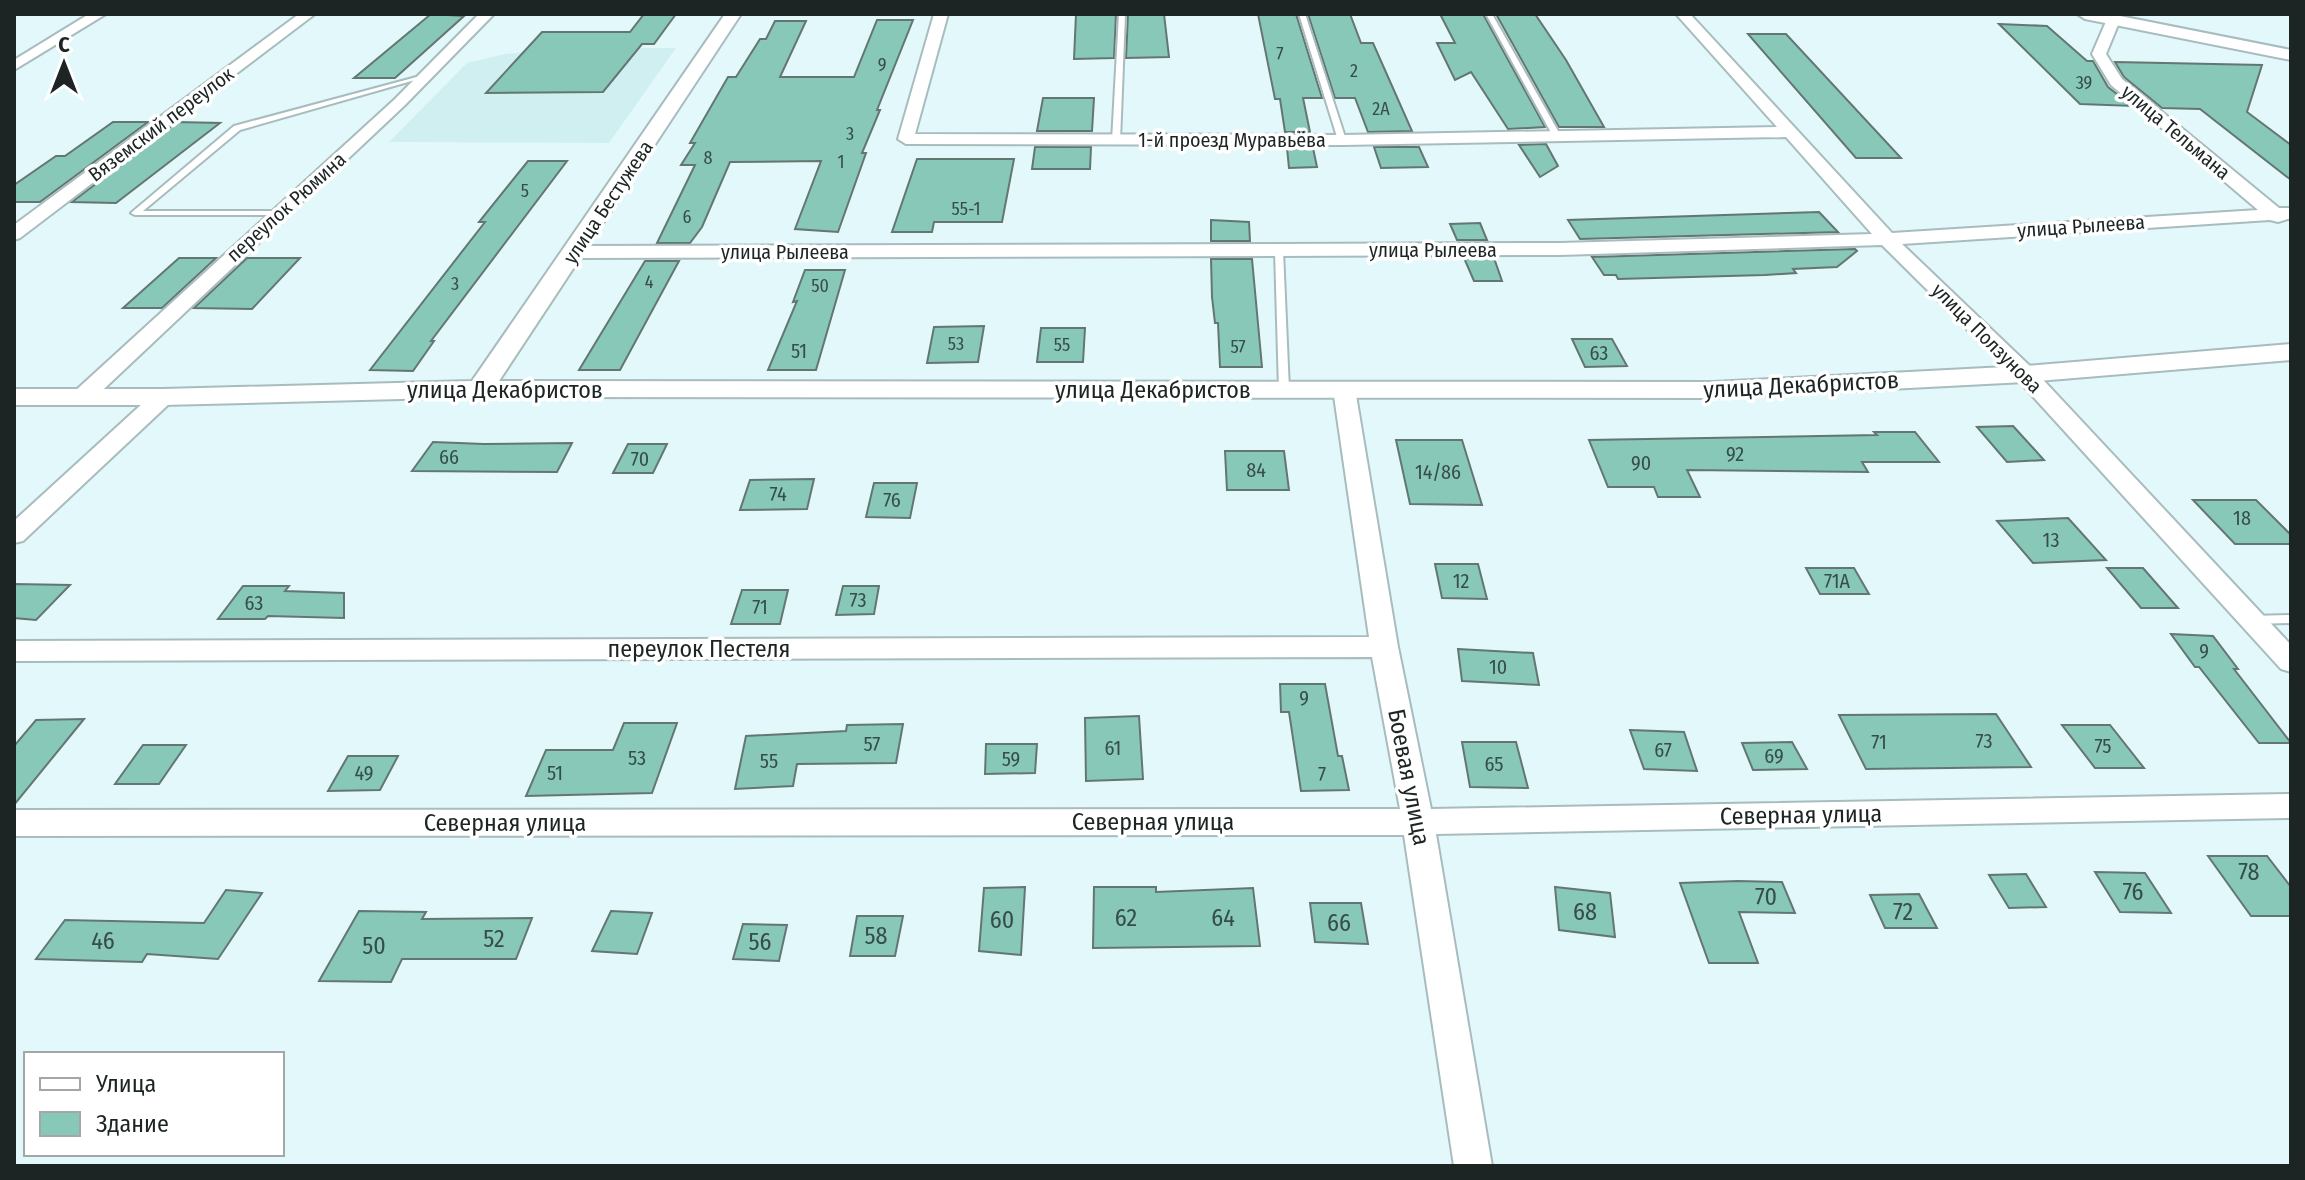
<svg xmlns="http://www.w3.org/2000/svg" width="2305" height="1180" font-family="'Fira Sans Condensed',sans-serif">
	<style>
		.built { fill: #d0eff1 }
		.building { fill: #88c8b9; stroke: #647672; stroke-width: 2 }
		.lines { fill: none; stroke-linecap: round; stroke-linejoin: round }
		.service-casing { stroke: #a8bcbe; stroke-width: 4 }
		.minor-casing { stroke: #a8bcbe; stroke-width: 4 }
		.tertiary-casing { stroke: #a8bcbe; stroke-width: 4 }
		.service { fill: #fff; fill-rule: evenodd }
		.minor { fill: #fff; fill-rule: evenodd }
		.tertiary { fill: #fff; fill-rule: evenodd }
		.labels { text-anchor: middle; stroke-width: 7; stroke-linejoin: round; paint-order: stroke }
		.far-number-label { font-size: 18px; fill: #374d49 }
		.far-street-label { font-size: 20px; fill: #1c2424; stroke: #fff }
		.number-label { font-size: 20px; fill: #374d49 }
		.street-label { font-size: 24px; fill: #1c2424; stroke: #fff }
		.near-number-label { font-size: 24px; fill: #374d49 }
	</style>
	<rect width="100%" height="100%" fill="#e3f8fa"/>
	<path class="built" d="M564,48H676L609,143L389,142L467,63L505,54Z"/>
	<g class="building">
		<path d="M431,14L464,16L395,78H354Z"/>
		<path d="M644,14H676L654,44H642L603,92L486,93L542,32H630Z"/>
		<path d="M1076,14H1116L1114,58L1074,59Z"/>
		<path d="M1128,14H1164L1169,57L1126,58Z"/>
		<path d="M1258,14H1296L1322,98H1303L1310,132H1285L1280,99H1275Z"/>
		<path d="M1308,14H1350L1361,43H1373L1412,131L1368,132L1355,98H1335Z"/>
		<path d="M1440,14H1483L1545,127L1508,129L1471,72L1455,80L1437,43H1455Z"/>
		<path d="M1496,14H1535L1566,60L1604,127H1559Z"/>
		<path d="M877,20H913L877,110H880L862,153H866L838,232L795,229L821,161L730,162L702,227L690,243H657L695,165H681L695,143H690L728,77H736L760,39H766L775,21H806L780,77H854Z"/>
		<path d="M1999,24L2047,26L2087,61H2093L2108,87L2132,106L2080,104Z"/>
		<path d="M1748,34H1786L1901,158H1856Z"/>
		<path d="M2115,62L2262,65L2247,112L2291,145V180L2200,109L2162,108L2124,77Z"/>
		<path d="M1043,98H1094L1092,131H1037Z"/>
		<path d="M113,122H148L40,202H14V185L56,156H65Z"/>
		<path d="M177,122L220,123L116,203L72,202Z"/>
		<path d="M1546,144L1558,166L1540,177L1519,145Z"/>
		<path d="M1035,147H1091L1090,169H1032Z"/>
		<path d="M1374,147H1419L1428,167L1381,168Z"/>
		<path d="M1287,148H1313L1317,167L1289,168Z"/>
		<path d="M917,159H1014L1002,222H934L932,232H892Z"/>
		<path d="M528,161H567L431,341H434L413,371L370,370L485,222H479Z"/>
		<path d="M1819,212L1838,232L1580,239L1568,220Z"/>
		<path d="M1211,220L1249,222L1250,241H1211Z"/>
		<path d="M1480,223L1487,240H1457L1450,224Z"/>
		<path d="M1855,249L1857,251L1837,267L1793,269L1796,273L1765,275L1618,279L1616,275H1604L1592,257Z"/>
		<path d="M179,258H216L162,308H123Z"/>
		<path d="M247,258H300L252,309L194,308Z"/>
		<path d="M1464,258H1494L1502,281H1474Z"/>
		<path d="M1211,259H1252L1262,367H1220L1218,323H1215L1212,297Z"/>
		<path d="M645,261H679L620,370H579Z"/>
		<path d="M805,270H845L816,370H768L797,301L793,302Z"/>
		<path d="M984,326L978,362L927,363L934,327Z"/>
		<path d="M1041,328H1085L1083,362H1037Z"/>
		<path d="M1572,339H1612L1627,366L1585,367Z"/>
		<path d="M2013,426L2044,460L2007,462L1977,427Z"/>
		<path d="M1874,432H1915L1939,462H1862L1868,472L1687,470L1700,497H1658L1654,487H1608L1589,440L1877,435Z"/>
		<path d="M1396,440H1462L1482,505L1410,504Z"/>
		<path d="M433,442L484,444L572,443L557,472L412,471Z"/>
		<path d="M628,444H667L653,473H613Z"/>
		<path d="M1225,451H1284L1289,490H1227Z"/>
		<path d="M814,479L807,509L740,510L750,480Z"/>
		<path d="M874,483H917L910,518L866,517Z"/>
		<path d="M2193,500H2256L2291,535V544H2235Z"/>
		<path d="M2068,518L2106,560L2033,563L1997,521Z"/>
		<path d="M1435,564H1478L1487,599L1442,598Z"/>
		<path d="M1806,568H1854L1869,594H1820Z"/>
		<path d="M2107,568H2143L2178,608H2141Z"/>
		<path d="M14,584L70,585L36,620L14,618Z"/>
		<path d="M243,586H289L285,591L344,593V618L268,616L265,619H218Z"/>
		<path d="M843,586H879L874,614L836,615Z"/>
		<path d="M742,590H788L780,624H731Z"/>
		<path d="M2171,634L2213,636L2238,669H2234L2291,743H2259L2199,667H2195Z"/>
		<path d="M1458,649L1533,653L1539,685L1462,681Z"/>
		<path d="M1280,684H1325L1338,756H1342L1349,790L1301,791L1289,712H1281Z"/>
		<path d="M1996,714L2031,767L1866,769L1839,715Z"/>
		<path d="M1139,716L1143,779L1086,781L1085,718Z"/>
		<path d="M84,719L14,805V746L36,720Z"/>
		<path d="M624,723H677L652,793L526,796L546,750H613Z"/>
		<path d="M903,724L896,763L797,764L793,786L735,789L746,736L846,731L847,725Z"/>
		<path d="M2062,725H2110L2144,768H2095Z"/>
		<path d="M1630,730L1684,732L1697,771L1644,769Z"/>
		<path d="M1462,742H1516L1528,788L1470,787Z"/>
		<path d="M1792,742L1807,769L1753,770L1742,743Z"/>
		<path d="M986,744H1037L1035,773L985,774Z"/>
		<path d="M143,745H186L159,784H115Z"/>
		<path d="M348,756H398L380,790L328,791Z"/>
		<path d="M2208,856H2267L2291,887V916H2251Z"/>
		<path d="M2095,872L2145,873L2171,913L2120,912Z"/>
		<path d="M2026,874L2046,907L2009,908L1989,875Z"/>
		<path d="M1738,881L1782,882L1795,913L1739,912L1758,963H1709L1680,883Z"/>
		<path d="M1025,887L1021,955L979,951L984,888Z"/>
		<path d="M1094,887H1156V892L1253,888L1260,946L1093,948Z"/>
		<path d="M1555,887L1610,893L1615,937L1559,930Z"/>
		<path d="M226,890L262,893L218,959L147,954L142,962L36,959L65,920L204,923Z"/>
		<path d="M1919,894L1937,928H1885L1870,895Z"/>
		<path d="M1310,903H1361L1368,944L1315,942Z"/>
		<path d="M359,911L426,912L422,919L532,918L516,959H402L391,982L319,981Z"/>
		<path d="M611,911L652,913L637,954L592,951Z"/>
		<path d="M857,916H903L895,956H850Z"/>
		<path d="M743,924L787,925L779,961L733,959Z"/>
	</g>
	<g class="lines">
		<g class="service-casing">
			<g id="service">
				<path d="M1119,14H1125L1120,141L1116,143L1112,141Z"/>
				<path d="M1299,14H1305L1346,140L1345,142L1338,140Z"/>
				<path d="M1486,14H1492L1562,138L1561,140L1554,138Z"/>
				<path d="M424,75L429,76L240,130L143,211H284V215H135L131,213L234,126Z"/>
				<path d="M1279,248L1283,251L1289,390L1284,393L1279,390L1275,251Z"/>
				<path d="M2291,615V623L2252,624L2246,620L2252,616Z"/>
			</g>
		</g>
		<g class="minor-casing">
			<g id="minor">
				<path d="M89,14H106L14,70V60Z"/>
				<path d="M299,14H315L20,238L14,240V225Z"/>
				<path d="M479,14H494L405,105L90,402H74L71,397L74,392L395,99Z"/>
				<path d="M934,14H948L915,134L1342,135L1777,127L1676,14H1690L1892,233L2258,210L2111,85L2092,54L2108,17H2118L2120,20L2106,54L2122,79L2279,208H2291V218L2278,222L2270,220L1902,244L2033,369L2291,645V672L2281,669L2017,379L1882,245L1560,255L574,258L565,252L574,246L1560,243L1872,234L1786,137L1342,145L906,144L898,139Z"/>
				<path d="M1344,382L1355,389L1398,647L1431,809L2291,794V818L1436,834L1492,1166H1454L1404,835L14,836V810L1400,809L1372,657L14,661V641L1369,637L1333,389Z"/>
				<path d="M163,390L174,397L171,402L23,541L14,543V521L155,392Z"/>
			</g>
		</g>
		<g class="tertiary-casing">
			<g id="tertiary">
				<path d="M725,14H741L499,381L1714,382L2025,366L2291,344V360L2025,382L1714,398L480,397L163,405H14V389H163L472,381Z"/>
				<path d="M2077,14H2110L2291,50V60L2085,19Z"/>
			</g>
		</g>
		<use href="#service" class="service"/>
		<use href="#minor" class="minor"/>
		<use href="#tertiary" class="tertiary"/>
	</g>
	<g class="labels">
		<g class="far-number-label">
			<text x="1280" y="60">7</text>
			<text x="882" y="71">9</text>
			<text x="1354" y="77">2</text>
			<text x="2084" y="89">39</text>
			<text x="1381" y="115">2А</text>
			<text x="850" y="140">3</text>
			<text x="708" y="164">8</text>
			<text x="841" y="168">1</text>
			<text x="525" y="197">5</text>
			<text x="966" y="215">55-1</text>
			<text x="687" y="223">6</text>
			<text x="649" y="288">4</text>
			<text x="455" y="290">3</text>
			<text x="820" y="292">50</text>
			<text x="956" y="350">53</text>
			<text x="1062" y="351">55</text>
			<text x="1238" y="353">57</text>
		</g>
		<g class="far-street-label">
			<text transform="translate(161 124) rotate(-37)" y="7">Вяземский переулок</text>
			<text transform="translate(2176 132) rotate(40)" y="7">улица Тельмана</text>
			<text x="1232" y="147">1-й проезд Муравьёва</text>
			<text transform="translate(608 202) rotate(-56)" y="7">улица Бестужева</text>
			<text transform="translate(286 207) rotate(-42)" y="7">переулок Рюмина</text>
			<text transform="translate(2081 226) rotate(-4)" y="7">улица Рылеева</text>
			<text x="1433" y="257">улица Рылеева</text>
			<text x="785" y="259">улица Рылеева</text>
			<text transform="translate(1987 338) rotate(45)" y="7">улица Ползунова</text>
		</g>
		<g class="number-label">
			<text x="799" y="358">51</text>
			<text x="1599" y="360">63</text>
			<text x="1735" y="461">92</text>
			<text x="449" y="464">66</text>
			<text x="640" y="466">70</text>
			<text x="1641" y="470">90</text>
			<text x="1256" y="477">84</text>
			<text x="1438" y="479">14/86</text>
			<text x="778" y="501">74</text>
			<text x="892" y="507">76</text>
			<text x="2242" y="525">18</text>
			<text x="2051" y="547">13</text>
			<text x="1461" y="588">12</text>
			<text x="1837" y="588">71А</text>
			<text x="858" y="607">73</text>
			<text x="254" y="610">63</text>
			<text x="760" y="614">71</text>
			<text x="2204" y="658">9</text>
			<text x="1498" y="674">10</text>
			<text x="1304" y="705">9</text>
			<text x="1984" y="748">73</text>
			<text x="1879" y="749">71</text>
			<text x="872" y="751">57</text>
			<text x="2103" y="753">75</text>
			<text x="1113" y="755">61</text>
			<text x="1663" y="757">67</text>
			<text x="1774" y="763">69</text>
			<text x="637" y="765">53</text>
			<text x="1011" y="766">59</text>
			<text x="769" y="768">55</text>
			<text x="1494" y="771">65</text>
			<text x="364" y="780">49</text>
			<text x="555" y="780">51</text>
			<text x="1322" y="781">7</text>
		</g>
		<g class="street-label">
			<text transform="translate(1801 385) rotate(-3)" y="8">улица Декабристов</text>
			<text x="505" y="398">улица Декабристов</text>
			<text x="1153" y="398">улица Декабристов</text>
			<text x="699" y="657">переулок Пестеля</text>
			<text transform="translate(1409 777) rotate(79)" y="8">Боевая улица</text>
			<text transform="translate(1801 815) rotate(-1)" y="8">Северная улица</text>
			<text x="1153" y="830">Северная улица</text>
			<text x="505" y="831">Северная улица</text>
		</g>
		<g class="near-number-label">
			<text x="2249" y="880">78</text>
			<text x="2133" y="900">76</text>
			<text x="1766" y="905">70</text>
			<text x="1585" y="920">68</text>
			<text x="1903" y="920">72</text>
			<text x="1126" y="926">62</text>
			<text x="1223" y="926">64</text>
			<text x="1002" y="928">60</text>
			<text x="1339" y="931">66</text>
			<text x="876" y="944">58</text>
			<text x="494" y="947">52</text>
			<text x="103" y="949">46</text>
			<text x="760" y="950">56</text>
			<text x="374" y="954">50</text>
		</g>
	</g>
	<rect width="2305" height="1180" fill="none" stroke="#1c2424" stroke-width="32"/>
	<rect x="24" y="1052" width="260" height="104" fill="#ffffff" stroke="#a4a7a7" stroke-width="2"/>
	<rect x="40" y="1078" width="40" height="12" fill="#ffffff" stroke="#a4a7a7" stroke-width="2"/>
	<text x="96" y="1092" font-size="24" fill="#1c2424">Улица</text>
	<rect x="40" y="1112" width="40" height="24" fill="#88c8b9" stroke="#a4a7a7" stroke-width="2"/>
	<text x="96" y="1132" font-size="24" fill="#1c2424">Здание</text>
	<g transform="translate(64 64)" stroke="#ffffff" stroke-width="6" paint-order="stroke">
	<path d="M0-6L14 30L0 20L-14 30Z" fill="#1c2424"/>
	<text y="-12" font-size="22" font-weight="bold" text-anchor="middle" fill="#1c2424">С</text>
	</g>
</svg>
